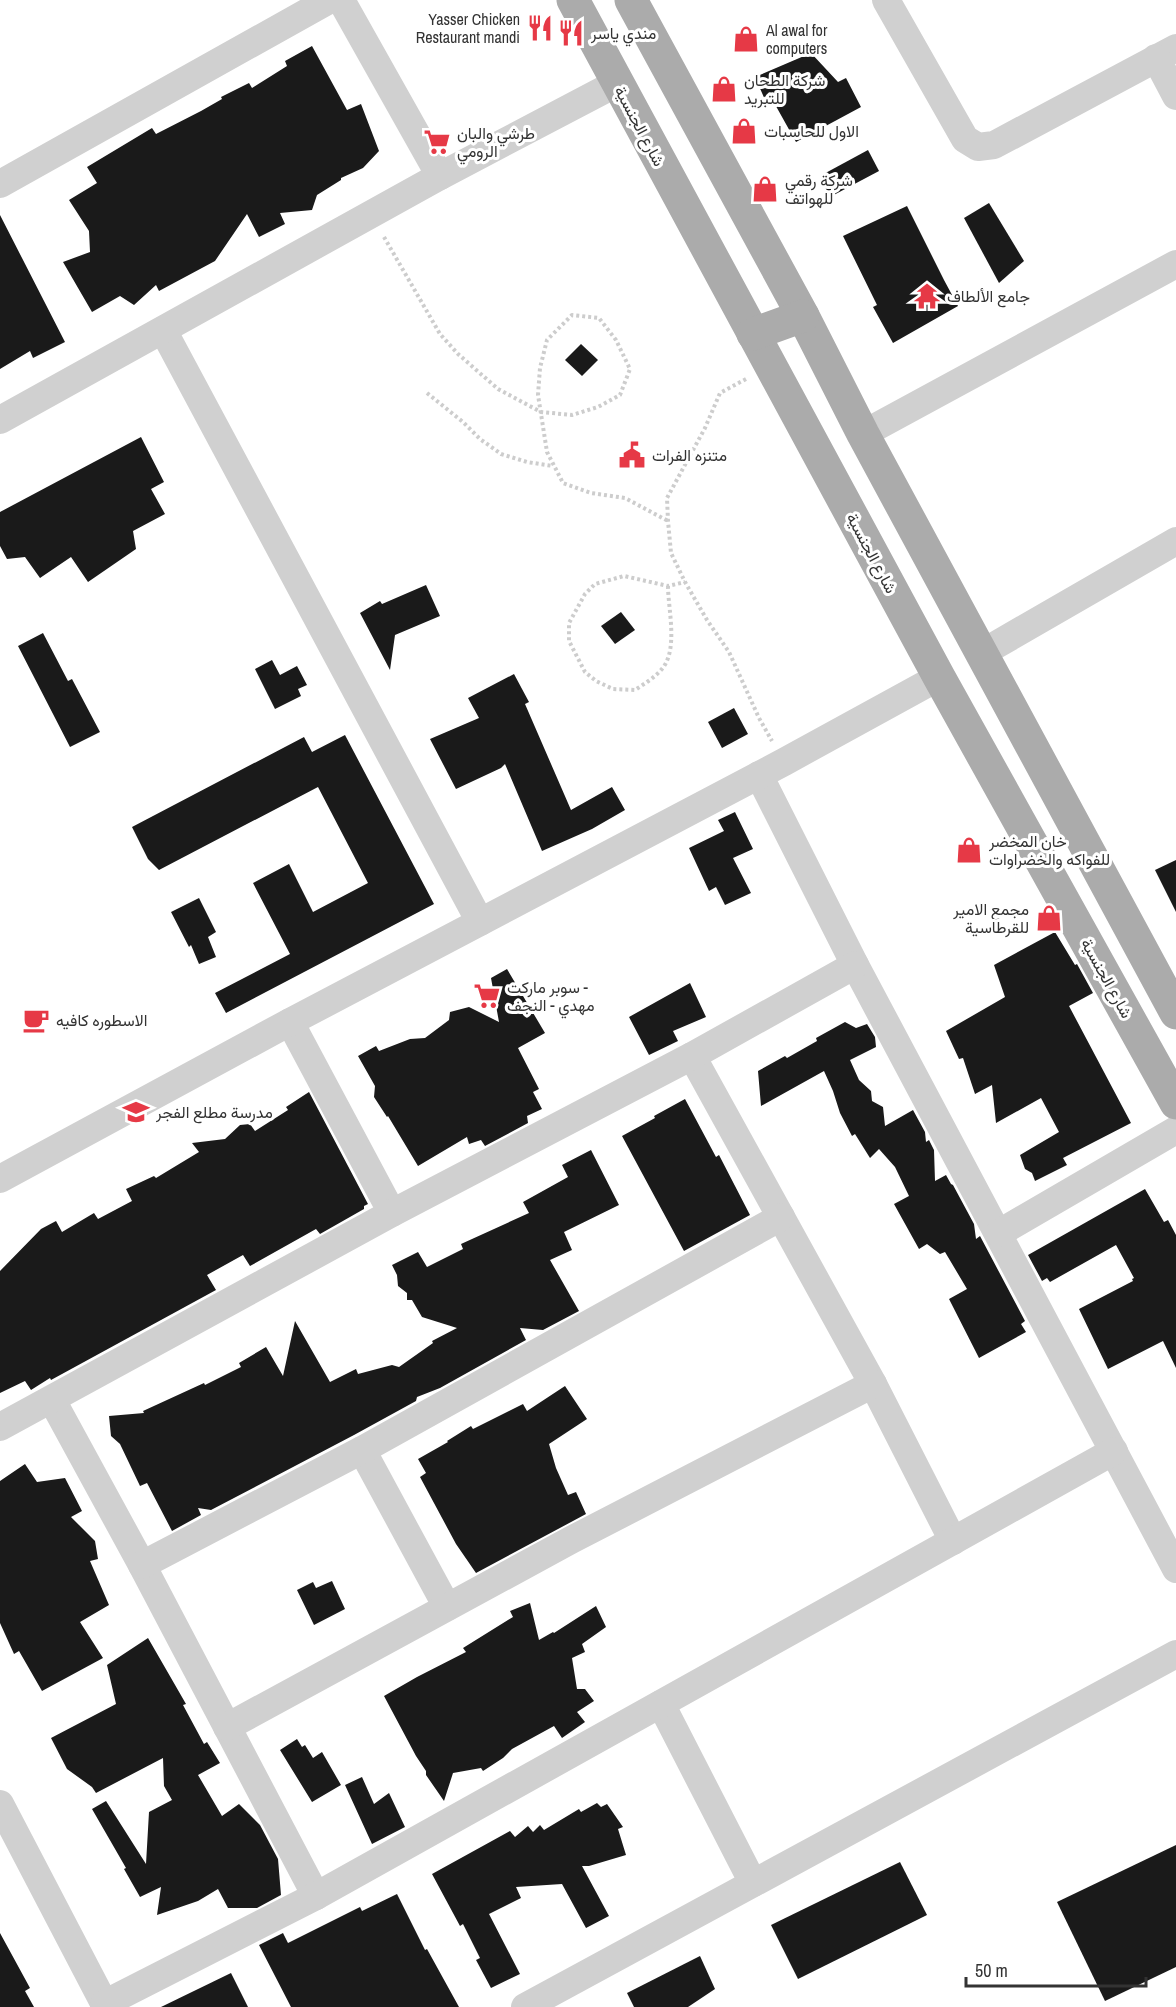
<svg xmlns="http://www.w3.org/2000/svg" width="1176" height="2007" font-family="'Archivo Narrow',Vazirmatn,sans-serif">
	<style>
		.building { fill: #1a1a1a }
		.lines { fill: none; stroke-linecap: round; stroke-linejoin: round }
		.path { stroke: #cdcdcd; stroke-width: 4; stroke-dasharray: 3 3; stroke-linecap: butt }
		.minor { stroke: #d0d0d0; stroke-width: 28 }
		.major { stroke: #ababab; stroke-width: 33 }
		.labels { text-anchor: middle; stroke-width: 6; stroke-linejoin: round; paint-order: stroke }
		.poi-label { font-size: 16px; fill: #333; stroke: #fff; text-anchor: start }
		.street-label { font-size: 16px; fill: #333; stroke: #fff }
	</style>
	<rect width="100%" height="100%" fill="#fff"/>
	<g class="building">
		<path d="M312,46L347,110L361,104L379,151L363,168L341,178V180L317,195L312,210L280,213L285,224L259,237L247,214L215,261L159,291L156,285L134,305L120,296L92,312L63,262L90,252L89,231L69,200L97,183L87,167L152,128L156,134L201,111L222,99L221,97L249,83L252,88L287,66L285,61Z"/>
		<path d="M811,53L838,82L846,78L861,107L796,142L772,99L766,102L755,77Z"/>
		<path d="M868,150L879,171L830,197L820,176Z"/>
		<path d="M989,203L1024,261L999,283L964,218Z"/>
		<path d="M907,206L944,280L958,306L893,343L873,307L877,305L843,236Z"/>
		<path d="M0,215L65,342L33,358L30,351L0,369Z"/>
		<path d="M581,344L598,360L582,376L565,360Z"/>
		<path d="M141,437L164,482L151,489L165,514L133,531L136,549L88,582L71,557L40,578L25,557L7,559L0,546V512Z"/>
		<path d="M426,585L440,616L395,635L390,670L360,613L380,601L382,604Z"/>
		<path d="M621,612L635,630L615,644L601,626Z"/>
		<path d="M43,633L68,681L72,679L100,732L70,747L18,646Z"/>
		<path d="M272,660L280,675L297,666L307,685L298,689L301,696L275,709L255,669Z"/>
		<path d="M514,674L529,702L525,704L571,810L612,787L625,810L592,829L542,851L505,764L501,768L456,789L430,739L479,718L468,698Z"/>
		<path d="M734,708L748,734L722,748L708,722Z"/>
		<path d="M345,735L434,904L226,1013L215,993L290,954L253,883L289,864L313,912L368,883L318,787L159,870L148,859L132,827L304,737L312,752Z"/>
		<path d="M735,812L753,849L733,858L751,893L725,905L716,887L709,891L689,848L724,831L718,820Z"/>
		<path d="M1176,860V912L1155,870Z"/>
		<path d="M199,898L216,932L208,937L216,957L199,964L191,945L189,947L171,912Z"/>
		<path d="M1055,932L1075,965L1077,964L1093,993L1069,1006L1131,1123L1063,1158L1067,1165L1035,1181L1032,1173L1025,1169L1020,1155L1059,1132L1041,1098L996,1123L992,1085L975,1094L963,1058L959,1059L946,1031L1005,997L994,965Z"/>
		<path d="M507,969L545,1033L518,1048L539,1089L533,1092L542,1109L527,1116L528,1123L485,1146L481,1140L469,1144L467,1137L418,1166L388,1116L387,1117L374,1097L375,1086L358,1056L376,1046L379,1051L410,1039L425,1038L449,1020L450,1012L469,1007L499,1022L491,978Z"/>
		<path d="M690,983L706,1017L673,1031L678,1041L649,1055L629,1017Z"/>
		<path d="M845,1022L856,1028L867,1024L875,1037L876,1047L850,1060L859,1080L871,1091L872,1101L883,1107L885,1126L913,1110L925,1132L926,1142L929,1140L934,1150L935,1181L946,1175L951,1184L953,1185L974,1224L976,1239L980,1236L1025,1321L1021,1324L1026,1332L979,1358L949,1299L967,1289L945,1252L940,1254L927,1244L919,1249L894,1204L909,1196L895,1167L879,1149L870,1158L855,1134L852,1136L840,1113L833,1091L824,1071L761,1106L758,1071L785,1056L787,1058L817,1041L816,1038Z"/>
		<path d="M309,1092L368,1204L364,1206V1209L320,1234L316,1229L250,1266L243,1255L207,1275L216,1290L51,1380L50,1378L31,1390L25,1381L0,1393V1271L41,1229L56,1221L62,1232L94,1213L98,1219L132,1201L126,1189L154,1176L156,1178L199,1152L192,1143L225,1139L240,1125L250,1124L255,1131L288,1110L286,1107Z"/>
		<path d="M685,1099L716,1157L719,1155L750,1215L684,1251L622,1136L655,1118L654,1116Z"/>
		<path d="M591,1150L619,1205L564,1232L572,1250L550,1260L579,1311L543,1330L520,1328L526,1340L440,1388L417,1397L416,1401L354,1435L211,1510L198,1508L201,1515L172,1531L147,1483L140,1486L120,1444L111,1436L109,1416L144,1413L143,1411L204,1383L205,1385L241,1367L239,1363L266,1347L283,1376L295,1321L330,1382L356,1369L358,1374L392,1365L399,1367L433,1343L432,1341L457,1328L422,1317L412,1300H407V1293L398,1286L397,1275L392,1265L418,1252L427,1267L463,1249L461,1244L529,1213L523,1202L568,1177L562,1165Z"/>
		<path d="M1145,1189L1164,1222L1168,1220L1176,1235V1368L1163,1341L1108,1369L1079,1309L1133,1281L1132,1279L1134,1278L1116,1245L1050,1282L1047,1278L1042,1281L1028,1255Z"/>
		<path d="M565,1386L587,1419L549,1444L556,1468L568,1495L576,1492L586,1514L476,1573L456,1544L420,1477L426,1473L418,1459L448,1442L447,1441L471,1426L473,1429L523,1404L527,1411Z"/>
		<path d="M25,1464L37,1482L65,1478L82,1511L71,1517L95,1541L98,1559L90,1561L109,1605L80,1622L103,1658L42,1691L19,1651L14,1654L0,1623V1481Z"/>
		<path d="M332,1581L345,1609L314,1625L297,1590L313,1582L316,1588Z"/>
		<path d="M530,1603L539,1640L553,1632L554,1633L596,1606L606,1627L582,1644L585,1652L572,1658L577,1689H585L594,1701L577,1712L585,1722L562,1738L554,1726L512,1749L503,1758L483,1771L481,1768L453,1773L444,1801L426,1775V1771L416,1756L384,1696L417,1677L466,1652L463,1648L513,1617L510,1611Z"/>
		<path d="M148,1638L186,1704L183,1705L204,1744L207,1742L220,1763L198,1775L222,1816L239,1804L260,1825L278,1859L281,1895L257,1908H228L218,1889L198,1901L157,1915L161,1887L140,1897L124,1869L126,1868L92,1809L106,1801L146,1864L149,1812L172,1800L164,1786L163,1758L96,1793L92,1787L67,1769L51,1738L116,1704L107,1665Z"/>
		<path d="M297,1739L302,1747L305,1745L313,1758L322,1752L341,1785L312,1802L280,1750Z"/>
		<path d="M362,1777L374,1804L389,1793L405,1827L372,1844L345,1785Z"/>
		<path d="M597,1803L601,1807L607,1804L623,1827L618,1829L626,1855L589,1866H582L609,1916L586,1928L562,1884L516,1887L521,1898L489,1914L520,1974L491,1988L476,1960L480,1958L463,1924L460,1926L432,1874L510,1831L515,1837L528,1826L533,1832L540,1825L544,1830L579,1809L581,1812Z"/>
		<path d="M1176,1845V1967L1105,2001L1057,1902Z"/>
		<path d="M900,1862L927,1915L798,1979L771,1925Z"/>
		<path d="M397,1894L425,1950L427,1949L459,2007H291L259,1945L283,1933L288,1943L360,1907L362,1911Z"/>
		<path d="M0,1933L30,1988L25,1991L34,2007H0Z"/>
		<path d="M700,1956L715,1989L688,2007H634L627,1993Z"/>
		<path d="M231,1973L248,2007H161Z"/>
	</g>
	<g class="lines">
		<g class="path">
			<path d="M384,237L440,334L458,354L498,389L541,412L572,415L598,407L620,395L630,369L616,340L599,318L572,315L547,340L540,368L538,395L547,452L563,483L591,493L625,498L668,521"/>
			<path d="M746,379L720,393L705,428L667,498L668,521L671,553L685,582L707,620L729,652L759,718L772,741"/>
			<path d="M427,393L463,422L480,439L501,454L527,462L553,466"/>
			<path d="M668,586C668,609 679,651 661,670C654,678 644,684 635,690L613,689L596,681L585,672L569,641V623L585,594L595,584L624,576L668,586L685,582"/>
		</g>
		<g class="minor">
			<path d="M341,0L440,176"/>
			<path d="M886,0L965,139L978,147L994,145L1176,48"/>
			<path d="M1156,58L1176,96"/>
			<path d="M0,184L329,0"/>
			<path d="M163,330L480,922"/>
			<path d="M0,420L440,176L617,83"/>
			<path d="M863,434L1176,264"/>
			<path d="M982,653L1176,541"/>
			<path d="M759,775L855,965L1176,1569"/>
			<path d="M290,1022L392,1213"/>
			<path d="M692,1056L873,1384L953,1541"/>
			<path d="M0,1179L290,1022L784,762L939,677"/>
			<path d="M999,1233L1176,1130"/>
			<path d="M52,1400L142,1565L316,1896"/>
			<path d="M0,1427L392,1213L692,1056L855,965"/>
			<path d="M362,1450L447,1607"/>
			<path d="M142,1565L362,1450L781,1217"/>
			<path d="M661,1704L753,1883"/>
			<path d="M227,1727L571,1540L873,1384"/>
			<path d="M0,1804L106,2007"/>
			<path d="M104,2004L316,1896L1114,1451"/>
			<path d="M525,2007L1176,1654"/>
		</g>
		<g class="major">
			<path d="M573,0L939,677L1176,1103"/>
			<path d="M631,0L803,316L863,434L1176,1013"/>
			<path d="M753,334L803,316"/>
		</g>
	</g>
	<defs>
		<g id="restaurant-bare" transform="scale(2.07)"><path d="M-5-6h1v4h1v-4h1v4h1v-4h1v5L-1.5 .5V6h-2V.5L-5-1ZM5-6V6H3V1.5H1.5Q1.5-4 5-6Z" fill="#e63946" stroke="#fff" stroke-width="2.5" paint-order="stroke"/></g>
		<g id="shop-bare" transform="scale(2.07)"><path d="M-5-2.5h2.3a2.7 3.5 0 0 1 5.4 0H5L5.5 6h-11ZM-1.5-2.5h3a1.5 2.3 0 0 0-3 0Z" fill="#e63946" stroke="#fff" stroke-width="2.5" paint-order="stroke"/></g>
		<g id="supermarket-bare" transform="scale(2.07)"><path d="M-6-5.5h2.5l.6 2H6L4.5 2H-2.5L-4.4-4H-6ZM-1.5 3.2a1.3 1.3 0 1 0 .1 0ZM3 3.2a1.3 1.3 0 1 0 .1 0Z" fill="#e63946" stroke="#fff" stroke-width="2.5" paint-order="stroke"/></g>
		<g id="temple-bare" transform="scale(2.07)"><path d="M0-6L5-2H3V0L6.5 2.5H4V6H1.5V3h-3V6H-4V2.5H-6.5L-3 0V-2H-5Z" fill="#e63946" stroke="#fff" stroke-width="2.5" paint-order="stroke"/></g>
		<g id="civic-bare" transform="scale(2.07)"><path d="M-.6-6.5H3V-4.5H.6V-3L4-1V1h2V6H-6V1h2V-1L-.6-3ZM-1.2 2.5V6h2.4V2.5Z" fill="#e63946" stroke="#fff" stroke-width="2.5" paint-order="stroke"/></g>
		<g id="cafe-bare" transform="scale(2.07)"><path d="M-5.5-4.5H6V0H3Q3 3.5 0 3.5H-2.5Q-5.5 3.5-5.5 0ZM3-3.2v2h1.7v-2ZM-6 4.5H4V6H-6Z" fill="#e63946" stroke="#fff" stroke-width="2.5" paint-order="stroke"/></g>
		<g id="school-bare" transform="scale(2.07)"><path d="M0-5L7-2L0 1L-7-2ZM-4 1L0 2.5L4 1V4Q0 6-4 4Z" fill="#e63946" stroke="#fff" stroke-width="2.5" paint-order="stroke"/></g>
	</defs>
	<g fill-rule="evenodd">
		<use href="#restaurant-bare" x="540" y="28"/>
		<use href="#restaurant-bare" x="571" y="33"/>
		<use href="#shop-bare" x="746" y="39"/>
		<use href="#shop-bare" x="724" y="89"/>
		<use href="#shop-bare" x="744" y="131"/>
		<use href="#supermarket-bare" x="437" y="142"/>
		<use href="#shop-bare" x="765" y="189"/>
		<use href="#temple-bare" x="927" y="296"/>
		<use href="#civic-bare" x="632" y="455"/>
		<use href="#shop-bare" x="969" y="850"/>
		<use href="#shop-bare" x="1049" y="918"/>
		<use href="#supermarket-bare" x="487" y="996"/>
		<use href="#cafe-bare" x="36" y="1020"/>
		<use href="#school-bare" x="136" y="1112"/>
	</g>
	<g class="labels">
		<g class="poi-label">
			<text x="520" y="25" text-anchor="end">Yasser Chicken<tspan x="520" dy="18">Restaurant mandi</tspan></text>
			<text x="766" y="36">Al awal for<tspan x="766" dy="18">computers</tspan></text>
			<text x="591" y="39">مندي ياسر</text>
			<text x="744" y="86">شركة الطحان<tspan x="744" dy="18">للتبريد</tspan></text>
			<text x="764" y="137">الاول للحاسبات</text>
			<text x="457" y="139">طرشي والبان<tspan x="457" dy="18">الرومي</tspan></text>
			<text x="785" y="186">شركة رقمي<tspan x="785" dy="18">للهواتف</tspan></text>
			<text x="947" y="302">جامع الألطاف</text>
			<text x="652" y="461">متنزه الفرات</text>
			<text x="989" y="847">خان المخضر<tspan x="989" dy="18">للفواكه والخضراوات</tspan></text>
			<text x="1029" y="915" text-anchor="end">مجمع الامير<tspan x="1029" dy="18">للقرطاسية</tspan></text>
			<text x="507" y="993">سوبر ماركت -<tspan x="507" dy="18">مهدي - النجف</tspan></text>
			<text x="56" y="1026">الاسطوره كافيه</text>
			<text x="156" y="1118">مدرسة مطلع الفجر</text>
		</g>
		<g class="street-label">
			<text transform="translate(640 126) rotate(62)" y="6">شارع الجنسية</text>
			<text transform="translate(872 553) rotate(62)" y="6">شارع الجنسية</text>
			<text transform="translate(1107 978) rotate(61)" y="6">شارع الجنسية</text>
		</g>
	</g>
	<path d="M966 1977v9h180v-9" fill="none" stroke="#333333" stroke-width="3"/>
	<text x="975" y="1977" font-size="18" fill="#333333" stroke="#ffffff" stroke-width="4.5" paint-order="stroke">50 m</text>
</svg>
